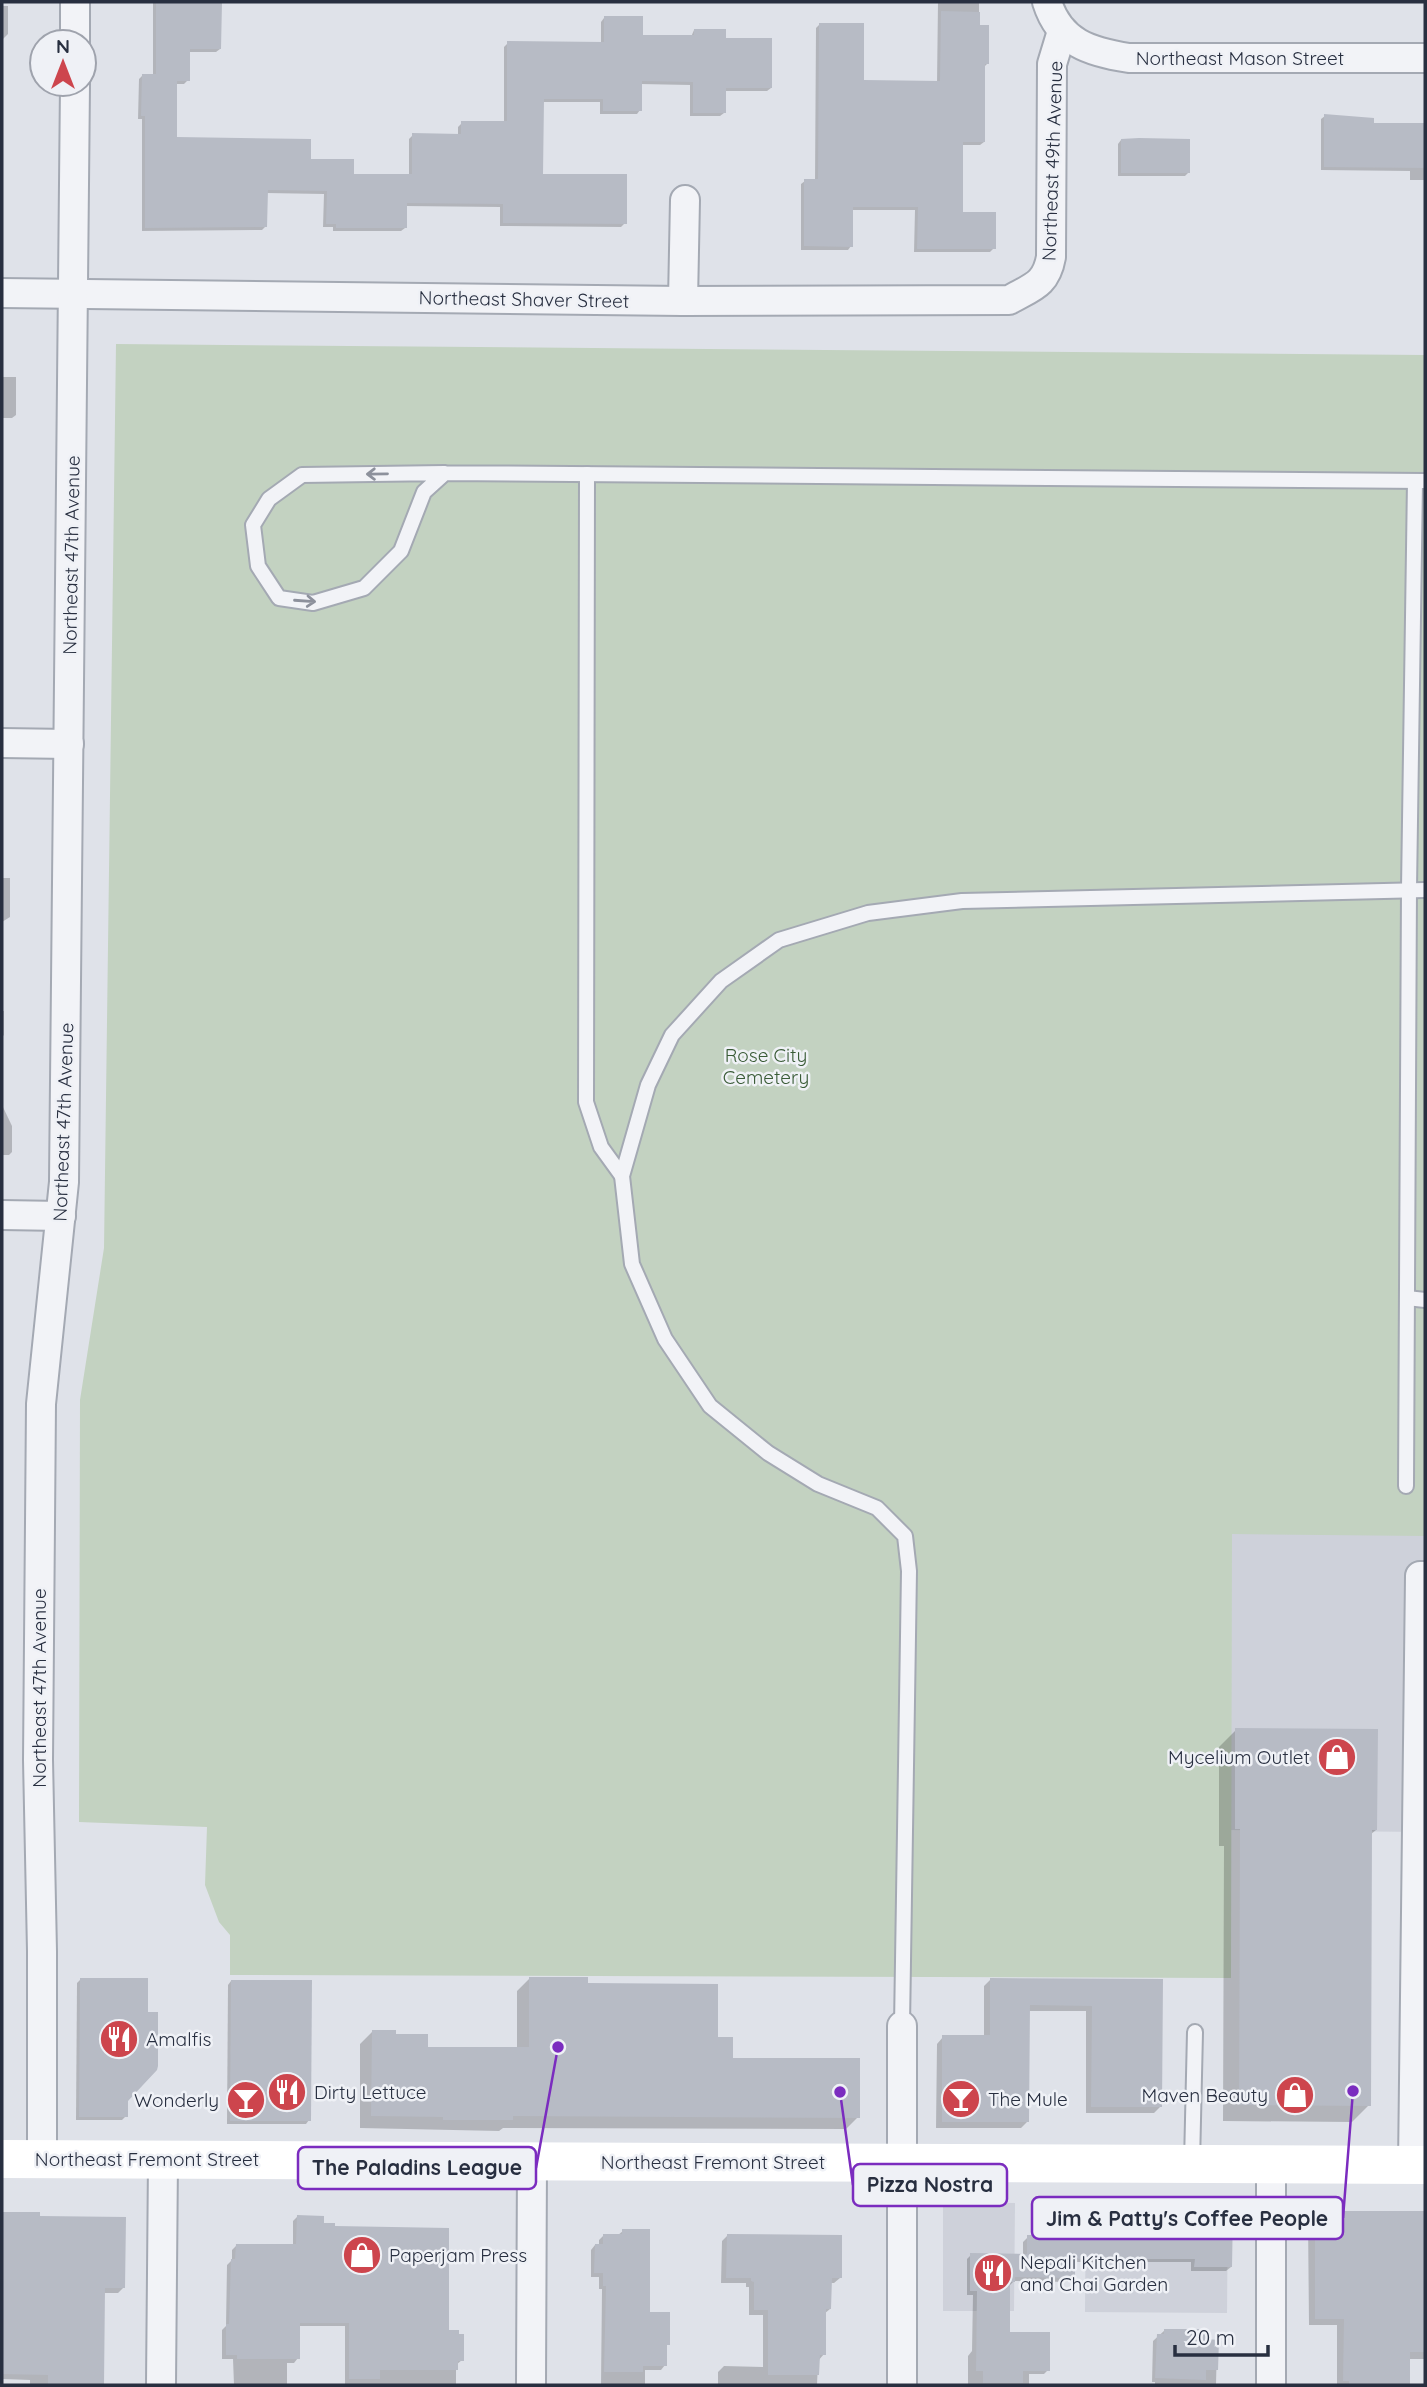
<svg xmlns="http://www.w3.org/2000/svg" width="1427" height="2387" font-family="Quicksand,sans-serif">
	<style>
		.built { fill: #ced1da }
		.green { fill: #c3d2c1 }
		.shadow { fill: #0003 }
		.building { fill: #b7bbc5 }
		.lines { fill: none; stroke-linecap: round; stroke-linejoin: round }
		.lane-casing { stroke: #a4a9b3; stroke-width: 18 }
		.street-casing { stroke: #a4a9b3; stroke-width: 32 }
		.lane { stroke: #f2f3f7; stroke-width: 14 }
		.street { stroke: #f2f3f7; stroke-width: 28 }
		.secondary { stroke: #fff; stroke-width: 38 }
		.oneway { stroke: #8d919c }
		.labels { text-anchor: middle; stroke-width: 5; stroke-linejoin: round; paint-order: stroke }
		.street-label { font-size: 19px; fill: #282f40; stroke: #eff1f6 }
		.park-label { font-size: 19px; fill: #395b36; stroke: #eff1f6 }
		.poi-label { font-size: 19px; fill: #282f40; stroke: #eff1f6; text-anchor: start }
		.leader { fill: none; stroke: #7b2cbf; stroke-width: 2.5 }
		.callout-dot { fill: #7b2cbf; stroke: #eff1f6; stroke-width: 2.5 }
		.callout { fill: #eff1f6; stroke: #7b2cbf; stroke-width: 2.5 }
		.callout-label { font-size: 21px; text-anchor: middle; font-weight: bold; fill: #282f40 }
	</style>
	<rect width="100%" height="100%" fill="#dfe2e9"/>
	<g class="built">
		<path d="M1229,1531L1425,1533V1832L1227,1830Z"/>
		<path d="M943,2202L1015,2203L1014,2311H943Z"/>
		<path d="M1086,2203L1228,2204L1227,2313L1085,2312Z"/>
	</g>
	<path class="green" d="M116,344L1425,355V1536L1232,1534L1231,1978L230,1975V1935L219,1922L205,1885L207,1827L79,1822L80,1400L104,1248Z"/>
	<g class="shadow">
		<path d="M153,2H220V49L216,52H189L188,80L184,84H175V139L309,161L353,176H409V139L413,135L458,136V127L462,123H504V47L508,43L601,44V22L604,18L641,37H691L694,30L724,40L771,88L767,91H724V113L720,116H690V85L640,84V110L637,114H600V102H542L541,176L625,223L621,227L500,226V207L405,206V228L401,231H333V227H323L324,194L266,193V226L262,230L142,231V119H138L139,79L142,76H153Z"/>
		<path d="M938,2H979V26L988,63L984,67V142L980,145H961V214L994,248L990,252H914L915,210H852L851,246L848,250H801V184L805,181H815L816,28L820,24L862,82L937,83Z"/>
		<path d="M2,6H8V34L3,39Z"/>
		<path d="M1325,116L1372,125H1425V180H1410V171L1321,170V119Z"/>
		<path d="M1121,140L1188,173L1185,176H1118V144Z"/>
		<path d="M2,377H16V415L12,418H2Z"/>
		<path d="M2,878H10V917L2,922V1011Z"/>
		<path d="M2,1011H4V1035L2,1037Z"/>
		<path d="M2,1105L12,1126V1152L9,1155H2Z"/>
		<path d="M1236,1730L1376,1830L1370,1835L1369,2105L1352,2122L1223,2121L1224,1846H1219V1747Z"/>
		<path d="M530,1978L586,1985L716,2038L732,2060L858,2117L846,2129L503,2128L499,2131L360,2128V2044L372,2032L394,2035L427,2048H517V1991Z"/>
		<path d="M81,1979L126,2116L122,2120H76L77,1983Z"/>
		<path d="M991,1979L1161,1980V2106L1154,2113H1086V2011H1028L1027,2122L1021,2128H936L937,2044L943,2037H984V1986Z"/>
		<path d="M231,1981L309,2120L306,2124H227L228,1985Z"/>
		<path d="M1113,2205L1170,2212L1231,2267L1226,2271H1191V2262H1073L1074,2277L1069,2282L1014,2281L1008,2287V2333L1048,2370L1044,2374H1029V2385H968V2356L972,2351L973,2295H967V2259L971,2255H1023V2242L1028,2237H1039L1043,2230H1108V2210Z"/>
		<path d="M1315,2213H1425V2359H1409V2385H1337V2325H1309L1308,2220Z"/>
		<path d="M2,2214H39V2218L124,2287L118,2293H104V2385H30V2380L2,2379Z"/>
		<path d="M297,2217L322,2225L447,2331L462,2360L456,2365V2385H345V2326H299L298,2358L294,2363H287V2385H234L233,2359H222V2330L226,2326L227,2265L232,2260V2250L236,2246H293V2221Z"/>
		<path d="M623,2231L648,2314L668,2344L665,2347V2365L661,2370H645V2385H601L602,2289H599V2277H591V2250L595,2245H599V2240L604,2235H618Z"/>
		<path d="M728,2235L840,2278L834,2283H830V2309L824,2314V2354L818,2361L817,2385H718V2372L724,2366L763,2367V2315H749V2287H746V2283H721L722,2241Z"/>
		<path d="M1165,2330L1204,2341L1217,2342L1216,2385H1155V2382H1152L1153,2341Z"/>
	</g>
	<g class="building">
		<path d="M156,2H222L221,49H190V81H177V137L311,139V159H354V174H412V133L461,134V121H507V41L604,42V16H643V35H694V29H726V38H772V88H726V113H693V82L642,81V111H603V99H544L543,174H627V224L503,223V204L407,203V228H336V224H326L327,191L268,190L267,227L145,228V116H141L142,74H156Z"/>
		<path d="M941,11L980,12V25H989V64H985V142H963V212H996V249H917L918,207H853V247L804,246V179H818L819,23H864V80L940,81Z"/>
		<path d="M1324,114L1374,118V123H1425V168L1324,167Z"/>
		<path d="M1139,138L1190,139V173H1121V139Z"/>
		<path d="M1235,1728L1378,1729L1377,1830H1372L1371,2106L1239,2105L1240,1829H1235Z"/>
		<path d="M529,1977H588V1983L718,1984V2037H733V2058H860V2118L513,2116V2120H443V2117L371,2116L372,2030H396V2034H428V2047H529Z"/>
		<path d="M80,1978H148V2012H158V2066L157,2070L128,2101V2117H79Z"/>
		<path d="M990,1978L1163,1979L1162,2107H1091L1092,2006L1030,2005L1029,2122H942V2035H990Z"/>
		<path d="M231,1980H312L311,2121H230Z"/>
		<path d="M1112,2204H1173L1172,2210H1233L1232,2267H1194L1195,2259H1075V2278L1015,2277V2282H1010V2332H1050V2371H1023V2383H983V2371H976L977,2291H970V2253L1027,2254V2235H1043V2228H1112Z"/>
		<path d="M1315,2211H1425V2352H1410V2385H1349V2381H1343L1344,2319H1315Z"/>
		<path d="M2,2212H40V2216L126,2217L125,2288H105L104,2385H48V2375L2,2374Z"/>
		<path d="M297,2215L324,2216V2223H335V2226L449,2228V2330H459V2334H464V2361H458V2370H380V2379H349V2323H300V2359H237V2355H226V2324H229L231,2259H235L236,2244H296Z"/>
		<path d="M622,2229H650V2312H670V2345H667V2366H643V2372H604L606,2286H603V2273H594L595,2244H603V2234H622Z"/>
		<path d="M727,2234L842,2235V2278H832L831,2309H826V2355H820L819,2375H768V2310H754V2282L751,2281V2278H726Z"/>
		<path d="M1164,2329H1206V2339L1219,2340L1218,2370H1206V2380L1155,2378L1157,2334H1164Z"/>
	</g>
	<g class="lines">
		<g class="lane-casing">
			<g id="lane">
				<path d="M445,473L424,492L401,551L364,588L313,603L279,598L258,566L253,525L269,499L302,475L445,473L1425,481"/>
				<path d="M587,474L586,1102L601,1147L622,1176"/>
				<path d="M1407,1298L1425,1300"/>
				<path d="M1406,1486L1409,889L1415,481"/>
				<path d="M902,2026L909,1571L905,1536L877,1508L818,1484L768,1453L710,1406L665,1339L632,1264L622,1176L648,1085L672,1035L721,981L779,940L868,913L962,901L1425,890"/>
				<path d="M1192,2163L1195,2032"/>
			</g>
		</g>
		<g class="street-casing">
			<g id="street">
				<path d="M1047,2C1060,43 1090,52 1129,58H1425"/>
				<path d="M75,42V2"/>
				<path d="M2,293L683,301L1009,300C1032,287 1046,285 1051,257L1052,64L1062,31"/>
				<path d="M683,301L685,200"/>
				<path d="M2,743L69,744"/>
				<path d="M2,1215L61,1216"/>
				<path d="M42,2159V1951L38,1760L41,1404L64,1182L75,84"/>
				<path d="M1413,2165L1420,1576H1425"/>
				<path d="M161,2385L163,2160"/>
				<path d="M531,2385L532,2162"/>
				<path d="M902,2385V2026"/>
				<path d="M1271,2385V2165"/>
			</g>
		</g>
		<use href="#lane" class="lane"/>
		<use href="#street" class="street"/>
		<path class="secondary" d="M2,2159L1425,2165"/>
	</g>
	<defs><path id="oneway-shaft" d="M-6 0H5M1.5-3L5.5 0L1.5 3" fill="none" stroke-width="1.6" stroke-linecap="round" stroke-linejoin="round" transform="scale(1.75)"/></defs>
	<g class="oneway">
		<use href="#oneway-shaft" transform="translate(377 474) rotate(179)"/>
		<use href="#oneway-shaft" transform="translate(305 601) rotate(4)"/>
	</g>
	<defs>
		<g id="shop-disc" transform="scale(2.0125)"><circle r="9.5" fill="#cd454d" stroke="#eff1f6"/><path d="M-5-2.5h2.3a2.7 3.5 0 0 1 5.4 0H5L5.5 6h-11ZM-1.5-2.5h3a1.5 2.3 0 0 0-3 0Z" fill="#fff"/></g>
		<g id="restaurant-disc" transform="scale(2.0125)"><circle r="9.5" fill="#cd454d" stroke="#eff1f6"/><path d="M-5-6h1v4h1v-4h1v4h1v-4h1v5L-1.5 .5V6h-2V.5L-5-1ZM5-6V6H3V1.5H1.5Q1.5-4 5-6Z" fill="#fff"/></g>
		<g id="bar-disc" transform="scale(2.0125)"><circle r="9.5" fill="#cd454d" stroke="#eff1f6"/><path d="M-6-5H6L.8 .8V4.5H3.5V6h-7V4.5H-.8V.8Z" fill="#fff"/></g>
	</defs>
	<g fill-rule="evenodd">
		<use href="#shop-disc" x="1337" y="1757"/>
		<use href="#restaurant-disc" x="119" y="2039"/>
		<use href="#restaurant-disc" x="287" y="2092"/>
		<use href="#shop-disc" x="1295" y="2095"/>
		<use href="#bar-disc" x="961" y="2099"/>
		<use href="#bar-disc" x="246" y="2100"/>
		<use href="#shop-disc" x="362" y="2255"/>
		<use href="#restaurant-disc" x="993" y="2273"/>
	</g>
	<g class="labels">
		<g class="street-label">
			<text x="1240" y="65">Northeast Mason Street</text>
			<text transform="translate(1052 161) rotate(-88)" y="7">Northeast 49th Avenue</text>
			<text transform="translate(524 299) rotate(1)" y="7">Northeast Shaver Street</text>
			<text transform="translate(71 555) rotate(-89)" y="7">Northeast 47th Avenue</text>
			<text transform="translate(63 1122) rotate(-88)" y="7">Northeast 47th Avenue</text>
			<text transform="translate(39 1688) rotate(-90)" y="7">Northeast 47th Avenue</text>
			<text x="147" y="2166">Northeast Fremont Street</text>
			<text x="713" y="2169">Northeast Fremont Street</text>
		</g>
		<g class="park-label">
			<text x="766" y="1062">Rose City<tspan x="766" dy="22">Cemetery</tspan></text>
		</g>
		<g class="poi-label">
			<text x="1310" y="1764" text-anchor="end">Mycelium Outlet</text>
			<text x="146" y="2046">Amalfis</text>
			<text x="314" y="2099">Dirty Lettuce</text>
			<text x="1268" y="2102" text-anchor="end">Maven Beauty</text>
			<text x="988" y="2106">The Mule</text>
			<text x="219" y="2107" text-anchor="end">Wonderly</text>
			<text x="389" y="2262">Paperjam Press</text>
			<text x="1020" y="2269">Nepali Kitchen<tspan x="1020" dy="22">and Chai Garden</tspan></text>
		</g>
	</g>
	<path class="leader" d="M558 2047L536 2168M840 2092L853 2185M1353 2091L1343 2218"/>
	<g class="callout-dot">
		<circle cx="558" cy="2047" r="7"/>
		<circle cx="840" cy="2092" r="7"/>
		<circle cx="1353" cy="2091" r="7"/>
	</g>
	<g class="callout">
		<rect x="298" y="2147" width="238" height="42" rx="7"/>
		<rect x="853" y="2164" width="154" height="42" rx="7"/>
		<rect x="1032" y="2197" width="311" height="42" rx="7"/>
	</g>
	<g class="callout-label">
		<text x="417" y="2175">The Paladins League</text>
		<text x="930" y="2192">Pizza Nostra</text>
		<text x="1187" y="2226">Jim &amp; Patty's Coffee People</text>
	</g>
	<rect width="1427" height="2387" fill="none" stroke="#282f40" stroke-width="7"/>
	<g transform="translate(63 63)"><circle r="33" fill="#eff1f6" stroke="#9fa3ad" stroke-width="2"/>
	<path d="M0-5L12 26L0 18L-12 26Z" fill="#cd454d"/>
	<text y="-10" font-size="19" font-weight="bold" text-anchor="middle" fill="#282f40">N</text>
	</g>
	<path d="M1175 2345v10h93v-10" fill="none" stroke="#282f40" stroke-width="3.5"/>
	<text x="1186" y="2345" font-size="21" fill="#282f40" stroke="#eff1f6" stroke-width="5" paint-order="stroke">20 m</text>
</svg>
